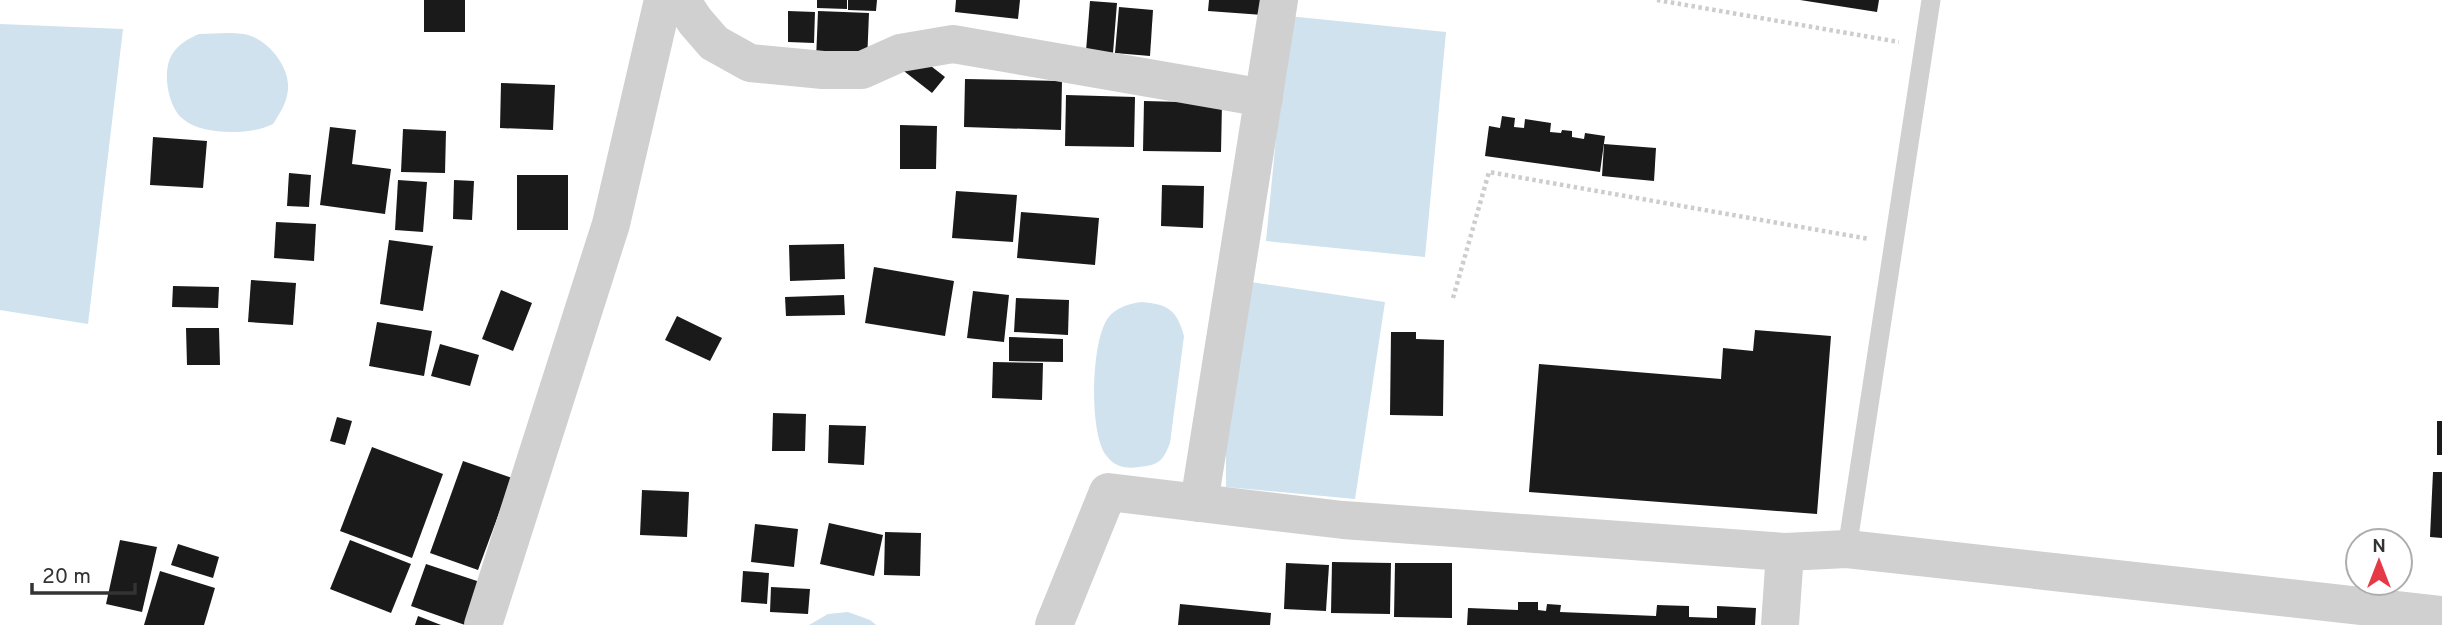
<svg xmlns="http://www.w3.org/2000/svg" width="2442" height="625" font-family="Overpass,sans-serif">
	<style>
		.water { fill: #cfe2ee }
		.building { fill: #1a1a1a }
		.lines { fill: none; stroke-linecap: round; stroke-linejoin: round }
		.path { stroke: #cdcdcd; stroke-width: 4.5; stroke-dasharray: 3.5 3.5; stroke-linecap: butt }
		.service { stroke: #d0d0d0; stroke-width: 19 }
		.minor { stroke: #d0d0d0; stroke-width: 38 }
	</style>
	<rect width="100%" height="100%" fill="#fff"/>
	<g class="water">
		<path d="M1288,16L1446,32L1425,257L1266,241Z"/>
		<path d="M0,24L123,29L88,324L0,310Z"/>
		<path d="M199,34C213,34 229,32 243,34C266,37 290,66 288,89C287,103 280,113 273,124C252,135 203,136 183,119C168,107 161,70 173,53C180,43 188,39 199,34Z"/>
		<path d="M1244,281L1385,302L1355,499L1226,487V401Z"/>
		<path d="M1141,302C1168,304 1177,310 1184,336L1170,443C1163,461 1159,465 1139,467C1126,469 1114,467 1106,455C1089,432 1091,341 1108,318C1116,307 1129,304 1141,302Z"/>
		<path d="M848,612L870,620L876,625H809L828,614Z"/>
	</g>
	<g class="building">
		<rect x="424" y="0" width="41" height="32"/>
		<path d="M817,0H847V9L817,8Z"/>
		<path d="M848,0H877L876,11L848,10Z"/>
		<path d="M956,0H1020L1018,19L955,12Z"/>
		<path d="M1209,0H1263V15L1208,11Z"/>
		<path d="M1800,0H1879L1877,12Z"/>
		<path d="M1090,1L1117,3L1113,53L1086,51Z"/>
		<path d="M1119,7L1153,10L1150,56L1115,53Z"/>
		<path d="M788,11L815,12L814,43L788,42Z"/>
		<path d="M818,11L869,13L867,62L816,60Z"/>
		<path d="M913,52L945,77L932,93L900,68Z"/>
		<path d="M965,79L1062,81L1061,130L964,127Z"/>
		<path d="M501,83L555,85L553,130L500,128Z"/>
		<path d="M1066,95L1135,97L1134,147L1065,146Z"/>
		<path d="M1144,101L1222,103L1221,152L1143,151Z"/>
		<path d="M1502,116L1515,118L1514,127L1524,128L1525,119L1551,123L1550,132L1561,133L1562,130L1572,131V137L1584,139L1585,133L1605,136L1600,172L1485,156L1489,126L1500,128Z"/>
		<path d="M900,125L937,126L936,169H900Z"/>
		<path d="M330,127L356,130L352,164L391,169L385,214L320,205Z"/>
		<path d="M403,129L446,131L445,173L401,172Z"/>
		<path d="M153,137L207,141L203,188L150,185Z"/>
		<path d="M1604,144L1656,148L1654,181L1602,176Z"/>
		<path d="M289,173L311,175L309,207L287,206Z"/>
		<rect x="517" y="175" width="51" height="55"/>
		<path d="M398,180L427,182L423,232L395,230Z"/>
		<path d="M454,180L474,181L472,220L453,219Z"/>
		<path d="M1162,185L1204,186L1203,228L1161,226Z"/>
		<path d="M956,191L1017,195L1013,242L952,238Z"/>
		<path d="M1021,212L1099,218L1095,265L1017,258Z"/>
		<path d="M276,222L316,224L314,261L274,258Z"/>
		<path d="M389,240L433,246L423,311L380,304Z"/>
		<path d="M844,244L845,279L790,281L789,245Z"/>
		<path d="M874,267L954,281L945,336L865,323Z"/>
		<path d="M251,280L296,283L293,325L248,322Z"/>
		<path d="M173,286L219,287L218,308L172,307Z"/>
		<path d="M501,290L532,303L513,351L482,339Z"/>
		<path d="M973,291L1009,295L1004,342L967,338Z"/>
		<path d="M844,295L845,315L786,316L785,297Z"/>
		<path d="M1016,298L1069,300L1068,335L1014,332Z"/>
		<path d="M677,316L722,338L710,361L665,340Z"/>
		<path d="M377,322L432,331L424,376L369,366Z"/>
		<path d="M186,328H219L220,365H187Z"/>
		<path d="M1755,330L1831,336L1817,514L1529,492L1539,364L1721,379L1723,348L1753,351Z"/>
		<path d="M1391,332H1416V339L1444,340L1443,416L1390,415Z"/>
		<path d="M1009,337L1063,339V362L1009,361Z"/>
		<path d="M440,344L479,355L470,386L431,376Z"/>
		<path d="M993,362L1043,363L1042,400L992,398Z"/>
		<path d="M773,413L806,414L805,451H772Z"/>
		<path d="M337,417L352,421L345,445L330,441Z"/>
		<rect x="2437" y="421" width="5" height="34"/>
		<path d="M829,425L866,426L864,465L828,463Z"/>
		<path d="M372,447L443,474L412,558L340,531Z"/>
		<path d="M463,461L512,478L478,570L430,553Z"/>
		<path d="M2433,472H2442V538L2430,537Z"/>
		<path d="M642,490L689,492L687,537L640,535Z"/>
		<path d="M829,523L883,535L874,576L820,564Z"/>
		<path d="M755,524L798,529L794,567L751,562Z"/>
		<path d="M885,532L921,533L920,576L884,575Z"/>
		<path d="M120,540L157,547L142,612L106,604Z"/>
		<path d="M350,540L411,564L391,613L330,589Z"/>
		<path d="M178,544L219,557L213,578L171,565Z"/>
		<path d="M1332,562L1391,563L1390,614L1331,613Z"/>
		<path d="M1286,563L1329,565L1326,611L1284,609Z"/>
		<path d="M1395,563H1452V618L1394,617Z"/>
		<path d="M426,564L483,583L465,625L411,606Z"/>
		<path d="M160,571L215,588L204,625H144Z"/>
		<path d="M743,571L769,573L767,604L741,602Z"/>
		<path d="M771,587L810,589L808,614L770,612Z"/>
		<path d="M1518,602H1538V610L1546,611L1547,604L1561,605L1560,612L1656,616L1657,605L1689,606V617L1717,618V606L1756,608L1755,625H1467L1468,608L1518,610Z"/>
		<path d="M1180,604L1271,613L1270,625H1178Z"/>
		<path d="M418,616L441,625H415Z"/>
	</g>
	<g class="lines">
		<g class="path">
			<path d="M1657,0L1899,42"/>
			<path d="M1453,298L1489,172L1869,239"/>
		</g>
		<path class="service" d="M1847,549L1931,0"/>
		<g class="minor">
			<path d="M681,0L695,21L714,43L750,63L823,70H862L900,53L953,44L1264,98"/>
			<path d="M1199,503L1279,0"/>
			<path d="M483,625L611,224L663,0"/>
			<path d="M1054,625L1108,492L1343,520L1785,552L1847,549L2442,615"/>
			<path d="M1780,625L1785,552"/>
		</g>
	</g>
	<g transform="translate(2379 562)"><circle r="33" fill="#ffffff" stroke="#adadad" stroke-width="2"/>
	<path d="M0-5L12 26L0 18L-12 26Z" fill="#e63946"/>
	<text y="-10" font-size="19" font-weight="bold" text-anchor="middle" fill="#333333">N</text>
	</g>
	<path d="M32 583v10h103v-10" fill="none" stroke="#333333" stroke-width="3.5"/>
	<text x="42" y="583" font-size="21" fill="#333333" stroke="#ffffff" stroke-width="5" paint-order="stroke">20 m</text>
</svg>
